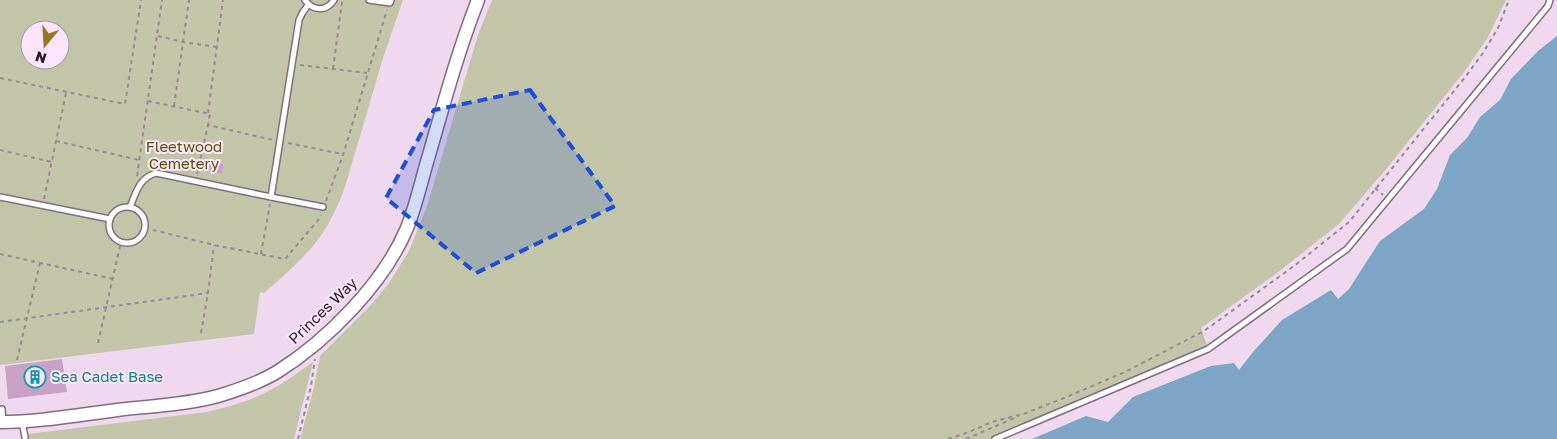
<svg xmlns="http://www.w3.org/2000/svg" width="1557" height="439" font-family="'Golos Text',sans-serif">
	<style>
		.green { fill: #c3c5a8; fill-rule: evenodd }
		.water { fill: #7ca5c6 }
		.building { fill: #c8a2c6 }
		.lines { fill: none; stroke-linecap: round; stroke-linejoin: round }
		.service-casing { stroke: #816c80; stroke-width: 8 }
		.tertiary-casing { stroke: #816c80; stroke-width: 15 }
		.path { stroke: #998898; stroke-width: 2; stroke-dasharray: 4 4; stroke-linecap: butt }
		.service { stroke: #fff; stroke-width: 5 }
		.tertiary { stroke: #fff; stroke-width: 12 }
		.marked { fill: #1d4ed8; fill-opacity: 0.2; stroke: #1d4ed8; stroke-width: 4; stroke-dasharray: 10 6; stroke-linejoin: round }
		.labels { text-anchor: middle; stroke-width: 4; stroke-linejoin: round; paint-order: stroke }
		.park-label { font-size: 15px; fill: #535500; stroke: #fde6fc }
		.street-label { font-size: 15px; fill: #241c24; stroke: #fde6fc }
		.culture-label { font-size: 15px; fill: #0d838f; stroke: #fde6fc; text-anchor: start }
	</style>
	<rect width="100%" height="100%" fill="#f0d8ee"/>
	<g class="green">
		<path d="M0,0H403L383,58L348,177C344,191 339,204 332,217C317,248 289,271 264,293L260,292L254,334L0,365ZM30,30H60V60H30Z"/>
		<path d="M492,0H1506L1487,39L1464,72L1387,168L1339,224L1277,273L1201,328L1208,349L995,439H300L314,387L320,356L372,304L389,283L409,251L427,206L478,35Z"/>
		<path d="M313,362L294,439H29L28,434L207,412C223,408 240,404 256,397C277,388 295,375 313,362Z"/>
	</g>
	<path class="water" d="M1557,36V439H1032L1086,416L1108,422L1133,397L1211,366L1234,363L1239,370L1253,352L1282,320L1331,290L1338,299L1349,289L1380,241L1424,209L1437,189L1450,155L1467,138L1480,117L1500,100L1511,79L1538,51Z"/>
	<g class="building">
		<path d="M210,161L223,164L222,174L208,170Z"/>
		<path d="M62,359L67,392L8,399L5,366Z"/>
	</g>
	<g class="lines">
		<g class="service-casing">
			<g id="service">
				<path d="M305,0C313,11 326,12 334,0"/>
				<path d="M369,0L390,3L391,0"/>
				<path d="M0,197L110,219"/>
				<path d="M271,197L323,207"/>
				<circle cx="127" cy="225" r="18"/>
				<path d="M130,207C136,193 139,178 156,173L271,197L299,20L303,12L308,5"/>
				<path d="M2,409L3,422"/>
				<path d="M22,422L25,437"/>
				<path d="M995,439L1208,349L1347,249L1548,6L1550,0"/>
			</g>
		</g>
		<g class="tertiary-casing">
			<path id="tertiary" d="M0,422C39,422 78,415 117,410C150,406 185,405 218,396C238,390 259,383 277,372C328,340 384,283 407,228C416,206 422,178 429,155C444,103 458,51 478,0"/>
		</g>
		<g class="path">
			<path d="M158,36L183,42L217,47"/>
			<path d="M300,65L367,73"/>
			<path d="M333,69L342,2"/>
			<path d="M0,78L125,104L141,0"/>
			<path d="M148,101L210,114L208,125"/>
			<path d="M174,106L189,0"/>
			<path d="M208,113L223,0"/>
			<path d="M56,141L139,160"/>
			<path d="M288,143L342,154"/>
			<path d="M0,150L52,162"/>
			<path d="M197,174L208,125L273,140"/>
			<path d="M137,176L162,0"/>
			<path d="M1375,188L1383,195"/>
			<path d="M44,199L66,93"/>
			<path d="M326,201L343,155L387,10"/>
			<path d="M145,228L214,245L285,259L320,218L321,215"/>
			<path d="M0,254L113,279"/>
			<path d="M261,254L270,204"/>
			<path d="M0,322L208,293"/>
			<path d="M201,333L208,293L214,245"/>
			<path d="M98,343L121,242"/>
			<path d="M17,360L40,263"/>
			<path d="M298,439L311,386L315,359"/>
			<path d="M948,439L969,432L992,422L1026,413L1069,396L1125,372L1204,331L1294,266L1349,222L1466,76L1483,53L1498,28L1509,0"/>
			<path d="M966,439L1019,416"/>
		</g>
		<use href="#service" class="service"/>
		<use href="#tertiary" class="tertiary"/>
	</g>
	<path class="marked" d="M530,90L615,206L476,273L386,198L434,110Z"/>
	<defs>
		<g id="building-ring" transform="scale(1.125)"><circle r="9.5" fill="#fde6fc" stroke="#0f9aa8" stroke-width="1.5"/><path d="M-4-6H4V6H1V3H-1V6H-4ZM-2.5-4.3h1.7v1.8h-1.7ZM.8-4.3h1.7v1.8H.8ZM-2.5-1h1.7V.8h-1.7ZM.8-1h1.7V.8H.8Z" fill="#0f9aa8"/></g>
	</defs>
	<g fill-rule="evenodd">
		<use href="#building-ring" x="35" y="377"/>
	</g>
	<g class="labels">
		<g class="park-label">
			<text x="184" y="152">Fleetwood<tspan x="184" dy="17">Cemetery</tspan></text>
		</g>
		<g class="street-label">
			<text transform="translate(323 311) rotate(-44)" y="5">Princes Way</text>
		</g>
		<g class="culture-label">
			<text x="51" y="382">Sea Cadet Base</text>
		</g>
	</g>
	<g transform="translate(45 45) rotate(198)"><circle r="24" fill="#fde6fc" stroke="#a695a6"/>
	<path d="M0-4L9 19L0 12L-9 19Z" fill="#98751f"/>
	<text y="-8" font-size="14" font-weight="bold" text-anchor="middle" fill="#241c24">N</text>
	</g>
</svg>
